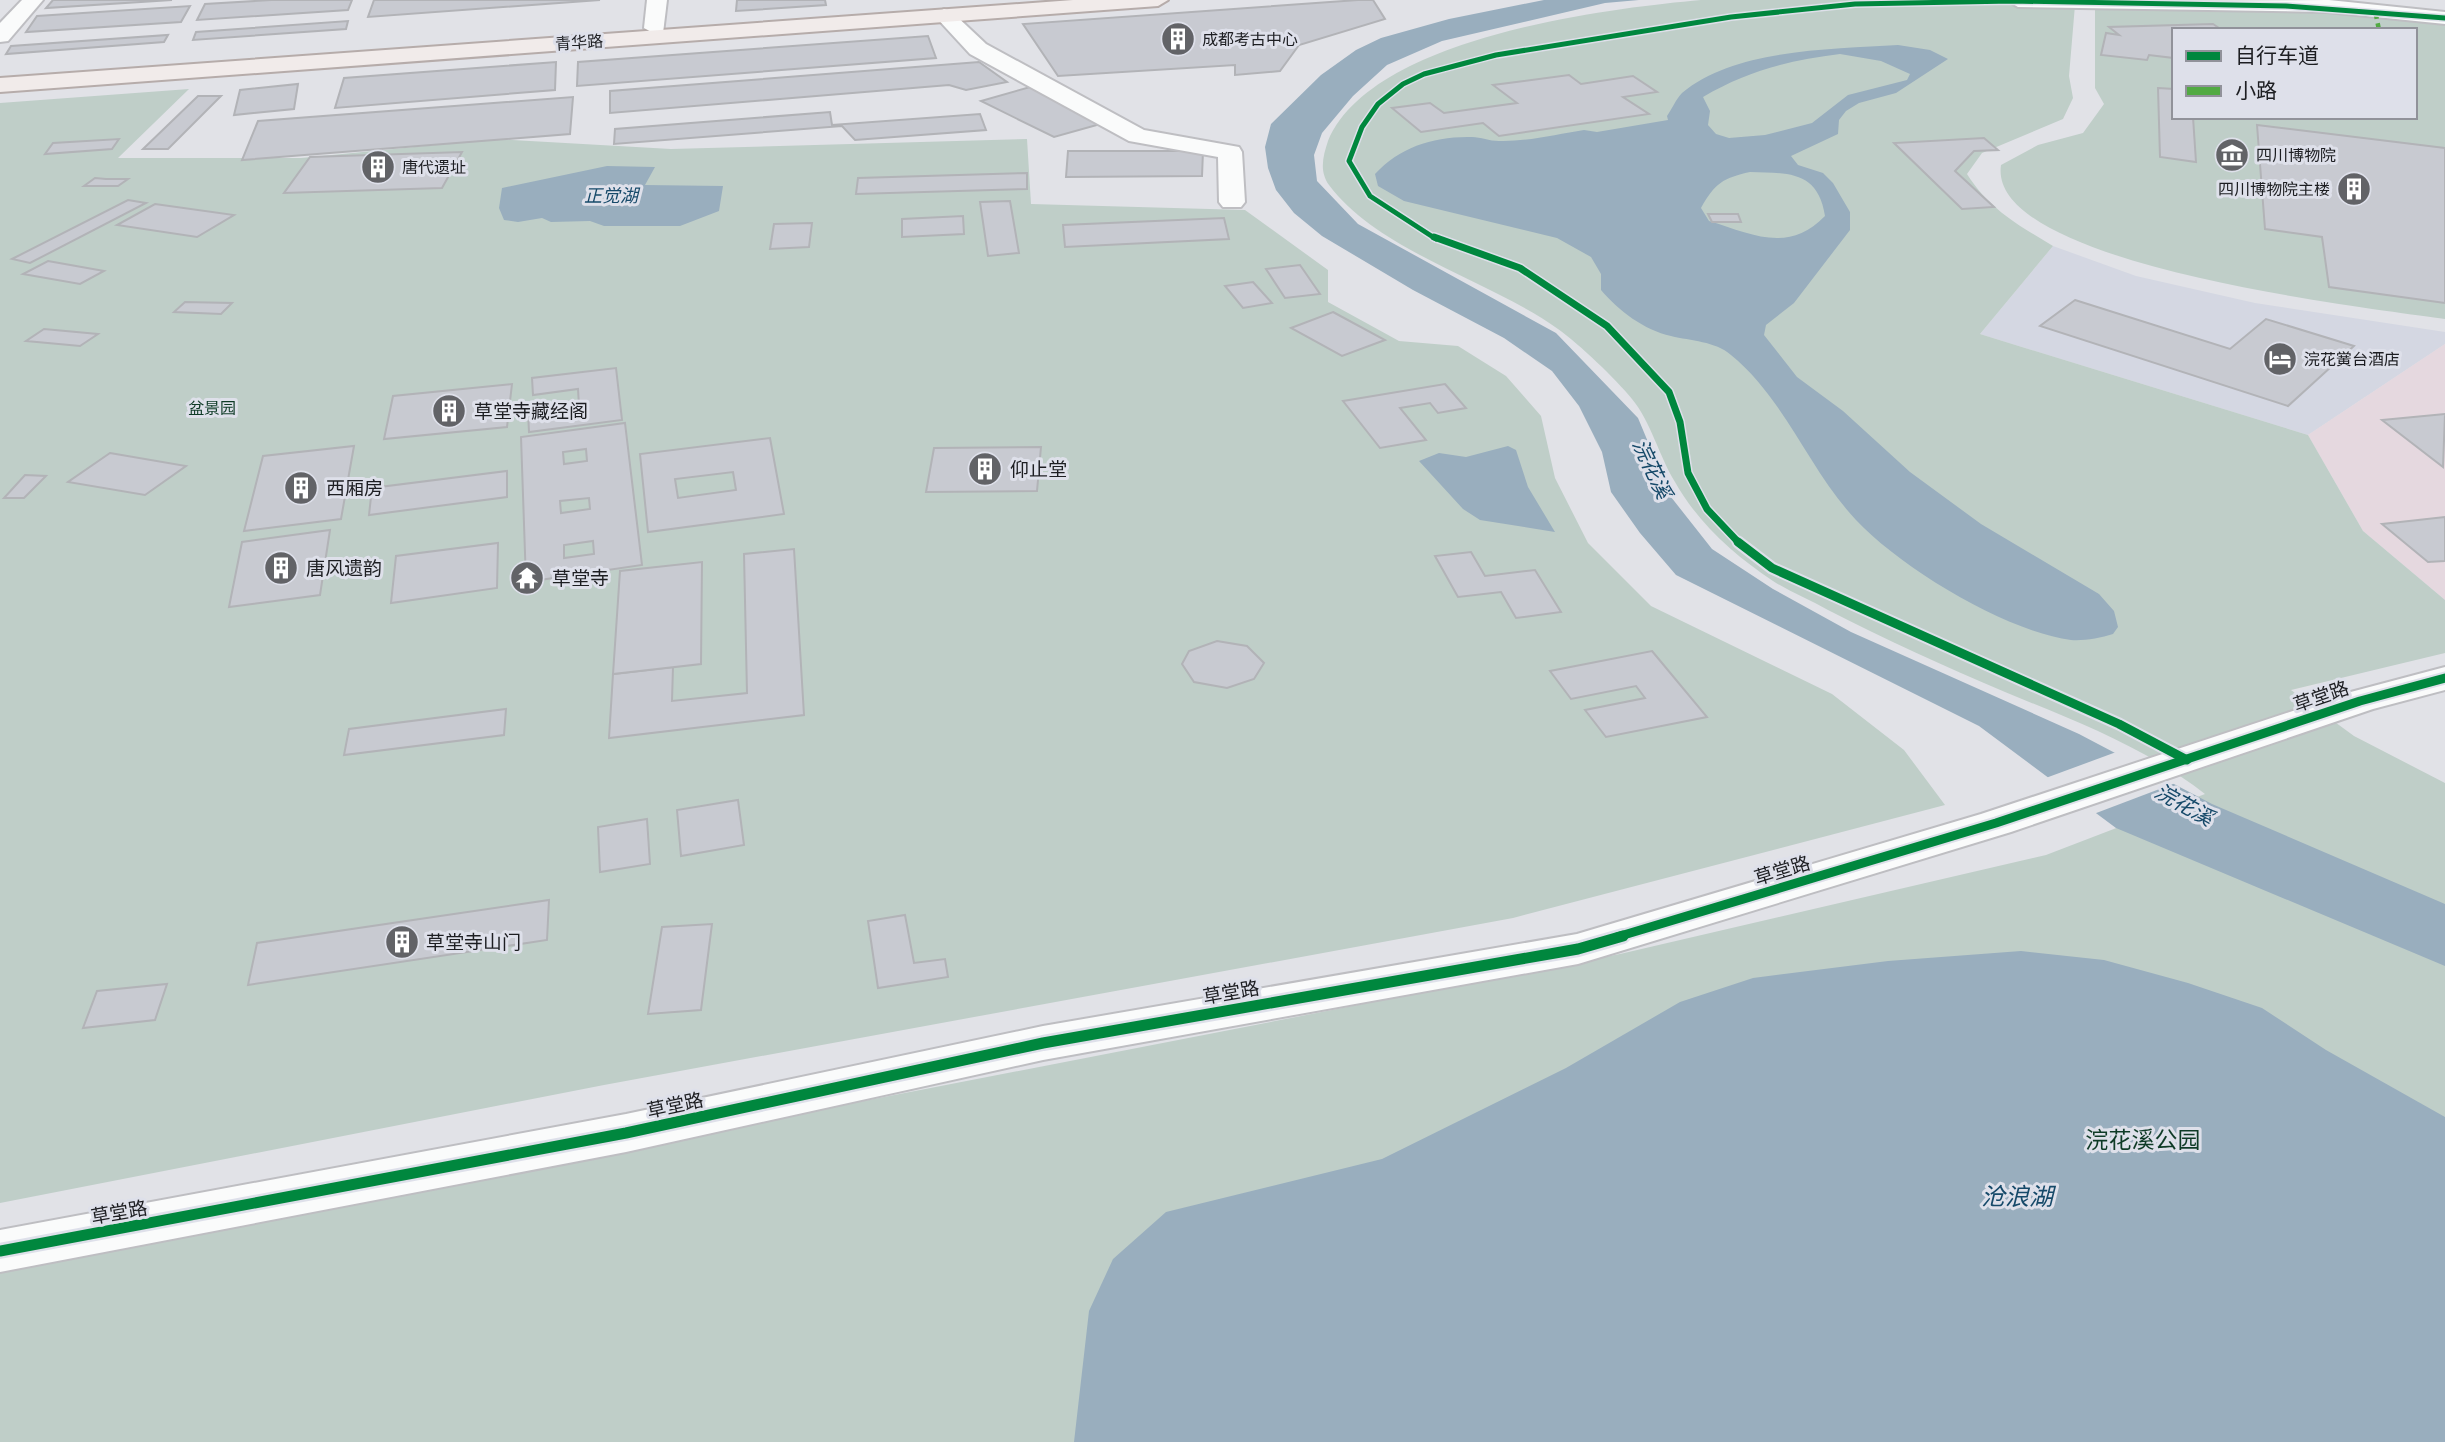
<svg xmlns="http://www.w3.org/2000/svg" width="2445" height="1442" font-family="'Titillium Web','Noto Sans SC',sans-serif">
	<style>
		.built { fill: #d4d7e2 }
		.education { fill: #e5d8df }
		.green { fill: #bfcec8; fill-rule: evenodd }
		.water { fill: #99aebe; fill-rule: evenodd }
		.pier { fill: #e1e2e7 }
		.building { fill: #c8cad1; stroke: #b2b3b7; stroke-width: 2; fill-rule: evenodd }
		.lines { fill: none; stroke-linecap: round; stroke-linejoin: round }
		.minor-casing { stroke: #bebec2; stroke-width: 4 }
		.major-casing { stroke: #b6acaa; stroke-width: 4 }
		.minor { fill: #fafbfb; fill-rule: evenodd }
		.major { fill: #f1ebea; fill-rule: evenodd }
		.quiet { stroke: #52aa43; stroke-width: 4.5; stroke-dasharray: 9 4.5; stroke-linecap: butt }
		.cycleway-far3-casing { stroke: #dee0ea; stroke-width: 8 }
		.cycleway-far2-casing { stroke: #dee0ea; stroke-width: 10 }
		.cycleway-far1-casing { stroke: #dee0ea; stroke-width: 13 }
		.cycleway-casing { stroke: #dee0ea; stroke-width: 16 }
		.cycleway-far3 { stroke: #00873e; stroke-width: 5 }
		.cycleway-far2 { stroke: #00873e; stroke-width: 7 }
		.cycleway-far1 { stroke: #00873e; stroke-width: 9 }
		.cycleway { stroke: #00873e; stroke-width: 11 }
		.labels { text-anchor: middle; stroke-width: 6; stroke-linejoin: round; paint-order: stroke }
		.far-poi-label { font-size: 16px; fill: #1d1e22; stroke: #dee0ea; text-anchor: start }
		.far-street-label { font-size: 16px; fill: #1d1e22; stroke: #dee0ea }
		.far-park-label { font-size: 16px; fill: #0f3b27; stroke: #dee0ea }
		.far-water-label { font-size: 18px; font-style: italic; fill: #164969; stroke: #dee0ea }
		.poi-label { font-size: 19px; fill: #1d1e22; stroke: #dee0ea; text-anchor: start }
		.street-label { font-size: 19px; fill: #1d1e22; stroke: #dee0ea }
		.water-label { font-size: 21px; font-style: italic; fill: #164969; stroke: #dee0ea }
		.near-park-label { font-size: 23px; fill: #0f3b27; stroke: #dee0ea }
		.near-water-label { font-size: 24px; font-style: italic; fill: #164969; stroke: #dee0ea }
	</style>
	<rect width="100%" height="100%" fill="#e1e2e7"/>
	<path class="built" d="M2053,246L2136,276L2255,303L2445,332V344L2308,435L1980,334Z"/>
	<path class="education" d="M2445,344V600L2363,531L2308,435Z"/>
	<g class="green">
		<path d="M1701,0H2071L2075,5L2069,76L2073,98L2063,119L1982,153L1967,174C1989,209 2018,225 2053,246L1980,334L2308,435L2363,531L2445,600V653L2291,690L2354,736L2445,783V1442H0V1269L1620,954L2046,855L2205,794C2145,747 2075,721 2005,692C1944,666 1886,640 1828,610C1810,600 1790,592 1773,581C1734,555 1698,523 1675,482C1659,456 1651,422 1632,399C1616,379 1579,344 1558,329C1490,280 1379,252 1329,185C1319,171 1323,156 1328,141C1371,38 1601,9 1701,0Z"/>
		<path d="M2095,7L2331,9L2445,22V319C2373,308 1986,266 2001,165L2038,145L2083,133L2104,104L2095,88ZM2174,30H2415V117H2174Z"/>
		<path d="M189,89L118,158H301L497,139L671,149L1027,139L1031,204L1245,210L1328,270V302L1399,341L1458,346L1506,376L1541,416L1555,478L1588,543L1651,606L1832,694L1904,750L1945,805L1513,918L604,1085L0,1203V103Z"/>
	</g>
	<g class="water">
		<path d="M1544,0H1639L1605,3L1442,41L1387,65L1353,96L1322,133L1314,155L1317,181L1358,224L1556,333L1638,418L1671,497L1712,549L1773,589L1851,632L2079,734L2212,804L2445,904V966L2116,828L1979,726L1676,575L1640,533L1611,492L1602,452L1579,406L1552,371L1504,338L1413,290L1322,236L1294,213L1276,190L1268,168L1265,147L1271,124L1321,75L1356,50L1381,38L1449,19Z"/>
		<path d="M1898,45L1930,50L1948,59L1896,93L1859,103L1846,111L1839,120L1838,134L1791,156L1798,165L1823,173L1833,183L1850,212V230L1794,303L1766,325L1764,335L1797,377L1843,411L1910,472L1981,524L2099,594L2114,611L2118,627L2113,634C2100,638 2084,641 2071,640C2005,631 1901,568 1856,520C1809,470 1785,399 1731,355C1715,341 1691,341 1671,336C1644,330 1619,311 1601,290V274L1591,257L1557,238L1404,201L1378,186L1375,174C1400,147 1434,136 1472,137C1481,137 1489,141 1499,141C1526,142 1557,134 1584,130L1597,132L1668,120L1667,116C1672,109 1676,99 1682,93C1734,49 1832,49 1898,45ZM1840,54L1881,61L1910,74L1907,80L1848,95L1812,123L1765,135L1729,138L1716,134L1708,125L1710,111L1703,97C1747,71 1790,60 1840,54ZM1750,172C1789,173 1818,171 1825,216C1788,254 1752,234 1709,221L1701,208C1715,183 1723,178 1750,172Z"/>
		<path d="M607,166L655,167L645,185L723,186L719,211L680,226H604L590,221L551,222L542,218L518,222L504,220L499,208L502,188Z"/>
		<path d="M1508,446L1516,450L1528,487L1555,532L1480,520L1463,509L1419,461L1439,453L1466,457Z"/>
		<path d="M2021,951L2104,960L2188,983L2262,1008L2326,1050L2445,1117V1442H1074L1089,1311L1113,1259L1166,1212L1382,1159L1566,1068L1680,1002L1753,978L1888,961Z"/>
	</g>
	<path class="pier" d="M2119,751L2178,782L2091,815L2043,779Z"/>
	<g class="building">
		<path d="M53,0H172L46,8Z"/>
		<path d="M271,0H352L348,10L197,20L205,4Z"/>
		<path d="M374,0H600L368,17Z"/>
		<path d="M737,0H825L826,5L736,11Z"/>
		<path d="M1358,0H1373L1385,19L1299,45L1280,71L1235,75V65L1058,76L1023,24Z"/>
		<path d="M190,6L181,22L26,32L37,16Z"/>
		<path d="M348,21L346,29L193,40L196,32Z"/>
		<path d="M2213,24L2222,30H2174V58L2149,55L2147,60L2101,55L2106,33L2119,35L2109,27Z"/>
		<path d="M168,35L164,42L6,54L11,46Z"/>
		<path d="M928,36L936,58L577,86L578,62Z"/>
		<path d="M556,62L555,90L335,108L344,78Z"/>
		<path d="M979,62L1007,82L966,90L949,85L610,113V91Z"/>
		<path d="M1569,75L1581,84L1633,76L1657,92L1623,97L1649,114L1499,136L1483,123L1421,132L1392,108L1430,103L1444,113L1517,103L1493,85Z"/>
		<path d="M298,84L294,109L234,115L240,90Z"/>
		<path d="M1030,87L1104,123L1054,137L981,101Z"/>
		<path d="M2158,88L2174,89V117H2193L2196,162L2160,157Z"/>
		<path d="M198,96H221L168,149H143Z"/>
		<path d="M573,97L570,134L242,160L258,121Z"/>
		<path d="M830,112L832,125L980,114L986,130L855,140L842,126L614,144L615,129Z"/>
		<path d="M2257,125L2445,148V303L2329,287L2322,237L2265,229Z"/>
		<path d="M1984,138L1998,150L1974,151L1955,171L1994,207L1962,209L1894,143Z"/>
		<path d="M119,139L112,149L45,154L53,143Z"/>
		<path d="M1068,151H1203L1202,176L1066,177Z"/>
		<path d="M462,152L442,188L284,193L310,157Z"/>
		<path d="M1027,173V189L856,194L858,178Z"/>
		<path d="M95,178L106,179H128L118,186H84Z"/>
		<path d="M128,200L146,203L30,263L12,259Z"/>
		<path d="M1010,201L1019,253L988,256L980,202Z"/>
		<path d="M155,204L234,215L197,237L117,225Z"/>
		<path d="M1708,214H1738L1741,222H1712Z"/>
		<path d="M963,216L964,234L902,237V219Z"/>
		<path d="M1224,218L1229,239L1065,247L1063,225Z"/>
		<path d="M812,223L809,247L770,249L774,224Z"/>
		<path d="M48,261L104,271L80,284L23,274Z"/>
		<path d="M1300,265L1320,294L1285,298L1266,269Z"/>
		<path d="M1253,282L1272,303L1243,308L1225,286Z"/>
		<path d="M2075,300L2230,349L2266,319L2354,346L2288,406L2040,326Z"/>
		<path d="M185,302L232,303L221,314L174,312Z"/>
		<path d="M1333,312L1385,340L1342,356L1291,328Z"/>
		<path d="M44,329L98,334L80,346L26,341Z"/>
		<path d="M616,368L622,420L529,432L528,412L579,406L578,389L533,395L532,378Z"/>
		<path d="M512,384L507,427L384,439L393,396Z"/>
		<path d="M1445,384L1466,408L1438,413L1430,403L1400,408L1426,440L1380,448L1343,401Z"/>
		<path d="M2445,414L2443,467L2382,420Z"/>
		<path d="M625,423L642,565L526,582L521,437ZM586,449L587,461L564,464L563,452ZM589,498L590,509L561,513L560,501ZM593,541L594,554L564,558V545Z"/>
		<path d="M770,438L784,514L648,532L640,454ZM733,472L736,490L678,498L675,479Z"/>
		<path d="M354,446L341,519L244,531L263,456Z"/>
		<path d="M1041,447L1037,491L926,492L934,448Z"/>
		<path d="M110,453L186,466L145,495L68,482Z"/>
		<path d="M507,471V497L369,515L372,488Z"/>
		<path d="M25,475L46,476L24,498H4Z"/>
		<path d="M2445,517V561L2428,562L2382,524Z"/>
		<path d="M330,530L320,595L229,607L242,542Z"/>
		<path d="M498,543L497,588L391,603L396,556Z"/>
		<path d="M794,549L804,715L609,738L613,674L673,667L672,701L747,693L744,554Z"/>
		<path d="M1471,552L1485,576L1535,570L1561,612L1516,618L1501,592L1458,597L1435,556Z"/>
		<path d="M702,562L701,664L613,674L620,571Z"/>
		<path d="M1217,641L1247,646L1264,663L1254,679L1227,688L1194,682L1182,664L1189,651Z"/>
		<path d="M1652,651L1707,717L1606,737L1585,710L1645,698L1636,686L1571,699L1550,671Z"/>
		<path d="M506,709L504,735L344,755L349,729Z"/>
		<path d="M738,800L744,845L681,856L677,810Z"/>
		<path d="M647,819L650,864L600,872L598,827Z"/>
		<path d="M549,900L547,940L248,985L257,943Z"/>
		<path d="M905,915L914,963L945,959L948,977L878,988L868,921Z"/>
		<path d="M712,924L701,1010L648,1014L662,927Z"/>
		<path d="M167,984L155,1020L83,1028L97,991Z"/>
	</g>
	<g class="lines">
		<g class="minor-casing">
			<g id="minor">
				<path d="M22,0H43L8,41L0,42V23Z"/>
				<path d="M647,0H667L663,33L655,34L644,28Z"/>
				<path d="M2329,0L2445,12V24L2327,12L2018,7L2008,1Z"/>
				<path d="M944,9L951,11L986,44L1144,130L1239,147L1242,152L1245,202L1241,207H1223L1219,202L1218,157L1129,141L970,54L934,15Z"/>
				<path d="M2445,667V690L2373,709L2011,832L1578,964L1043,1060L626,1152L0,1272V1230L626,1114L1043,1026L1577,934L1981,814L2347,693Z"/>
			</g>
		</g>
		<g class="major-casing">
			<path id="major" d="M1073,0H1168L1158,6L0,92V78Z"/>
		</g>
		<use href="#minor" class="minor"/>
		<use href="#major" class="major"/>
		<path class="quiet" d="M2375,10L2379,30"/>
		<g class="cycleway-far3-casing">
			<path id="cycleway-far3" d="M1436,239L1370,196L1349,161L1362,127L1378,104L1403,84L1424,74L1496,55L1731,17L1855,4L2012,1L2286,6L2445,18"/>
		</g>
		<g class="cycleway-far2-casing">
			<path id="cycleway-far2" d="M1434,237L1520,268L1607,326L1669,392L1680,422L1688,473L1707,509L1740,544"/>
		</g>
		<g class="cycleway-far1-casing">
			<g id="cycleway-far1">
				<path d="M1738,542L1772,568L2119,724L2187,760"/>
				<path d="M1617,937L1996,823L2360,701L2445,678"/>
			</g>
		</g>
		<g class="cycleway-casing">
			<path id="cycleway" d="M0,1251L626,1133L1043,1043L1578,949L1623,936"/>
		</g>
		<use href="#cycleway-far3" class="cycleway-far3"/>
		<use href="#cycleway-far2" class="cycleway-far2"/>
		<use href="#cycleway-far1" class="cycleway-far1"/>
		<use href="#cycleway" class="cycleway"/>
	</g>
	<defs>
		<g id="building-disc" transform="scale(1.75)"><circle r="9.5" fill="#626367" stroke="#dee0ea"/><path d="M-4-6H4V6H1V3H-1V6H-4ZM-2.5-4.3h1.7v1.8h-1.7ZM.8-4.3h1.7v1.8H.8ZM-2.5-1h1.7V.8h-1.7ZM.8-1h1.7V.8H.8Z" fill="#fff"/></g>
		<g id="museum-disc" transform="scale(1.75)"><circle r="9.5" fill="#626367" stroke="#dee0ea"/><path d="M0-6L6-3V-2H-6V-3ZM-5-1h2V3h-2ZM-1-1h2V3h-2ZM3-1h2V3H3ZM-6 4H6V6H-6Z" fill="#fff"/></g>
		<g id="hotel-disc" transform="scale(1.75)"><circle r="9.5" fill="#626367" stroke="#dee0ea"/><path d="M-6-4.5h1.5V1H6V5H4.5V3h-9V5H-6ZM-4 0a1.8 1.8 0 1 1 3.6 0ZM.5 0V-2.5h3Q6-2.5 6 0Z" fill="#fff"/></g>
		<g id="temple-disc" transform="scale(1.75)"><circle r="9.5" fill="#626367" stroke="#dee0ea"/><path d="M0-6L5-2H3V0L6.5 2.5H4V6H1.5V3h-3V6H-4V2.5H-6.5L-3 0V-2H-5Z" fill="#fff"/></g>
	</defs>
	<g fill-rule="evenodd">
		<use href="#building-disc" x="1178" y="39"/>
		<use href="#museum-disc" x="2232" y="155"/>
		<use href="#building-disc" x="378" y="167"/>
		<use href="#building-disc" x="2354" y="189"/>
		<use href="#hotel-disc" x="2280" y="359"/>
		<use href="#building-disc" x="449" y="411"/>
		<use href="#building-disc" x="985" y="469"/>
		<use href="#building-disc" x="301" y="488"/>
		<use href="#building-disc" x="281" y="568"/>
		<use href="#temple-disc" x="527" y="578"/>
		<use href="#building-disc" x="402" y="942"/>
	</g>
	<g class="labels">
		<g class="far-poi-label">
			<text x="1202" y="45">成都考古中心</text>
			<text x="2256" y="161">四川博物院</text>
			<text x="402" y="173">唐代遗址</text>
			<text x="2330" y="195" text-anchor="end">四川博物院主楼</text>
			<text x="2304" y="365">浣花黉台酒店</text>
		</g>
		<g class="far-street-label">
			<text transform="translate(579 42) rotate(-4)" y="6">青华路</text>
		</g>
		<g class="far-park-label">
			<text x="212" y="414">盆景园</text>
		</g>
		<g class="far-water-label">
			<text x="611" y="202">正觉湖</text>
		</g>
		<g class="poi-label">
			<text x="474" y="418">草堂寺藏经阁</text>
			<text x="1010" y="476">仰止堂</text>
			<text x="326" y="495">西厢房</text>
			<text x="306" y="575">唐风遗韵</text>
			<text x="552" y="585">草堂寺</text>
			<text x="426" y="949">草堂寺山门</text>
		</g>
		<g class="street-label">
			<text transform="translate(2321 696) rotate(-19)" y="7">草堂路</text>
			<text transform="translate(1782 870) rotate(-17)" y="7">草堂路</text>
			<text transform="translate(1231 992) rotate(-10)" y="7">草堂路</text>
			<text transform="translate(675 1105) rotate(-12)" y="7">草堂路</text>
			<text transform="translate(119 1212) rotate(-10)" y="7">草堂路</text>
		</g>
		<g class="water-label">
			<text transform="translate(1652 469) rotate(65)" y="7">浣花溪</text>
			<text transform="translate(2184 805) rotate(29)" y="7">浣花溪</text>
		</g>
		<g class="near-park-label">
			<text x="2143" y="1148">浣花溪公园</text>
		</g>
		<g class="near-water-label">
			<text x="2017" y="1205">沧浪湖</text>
		</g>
	</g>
	<rect x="2172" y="28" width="245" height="91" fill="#dee0ea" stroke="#91929a" stroke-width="2"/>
	<rect x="2186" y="51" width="35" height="10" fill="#00873e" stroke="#91929a" stroke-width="2"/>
	<text x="2235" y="63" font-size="21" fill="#1d1e22">自行车道</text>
	<rect x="2186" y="86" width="35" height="10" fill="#52aa43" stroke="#91929a" stroke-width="2"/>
	<text x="2235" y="98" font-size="21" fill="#1d1e22">小路</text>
</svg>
